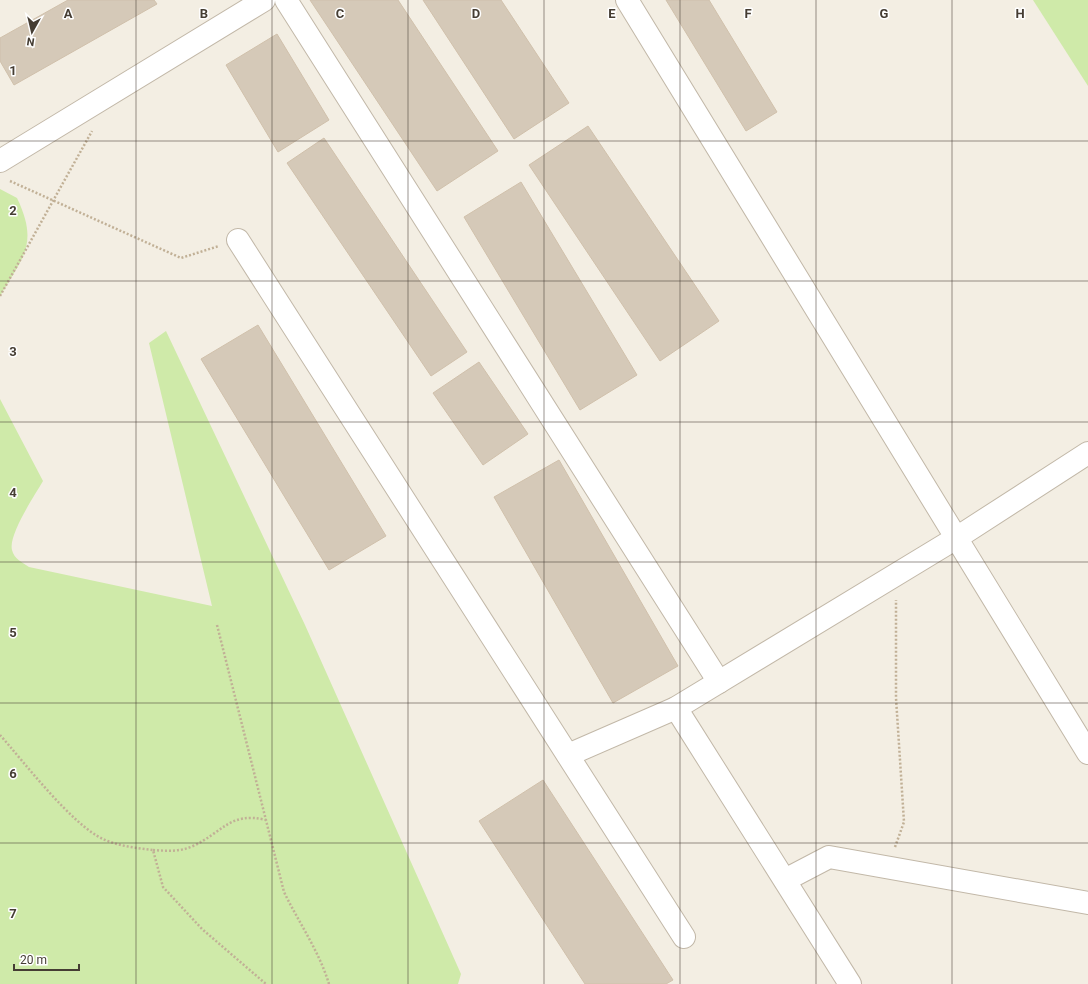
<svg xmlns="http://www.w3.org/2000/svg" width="1088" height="984" font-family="Roboto,sans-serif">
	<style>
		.green { fill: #cfeaa9 }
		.building { fill: #d5c9b8; stroke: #d0c0ab }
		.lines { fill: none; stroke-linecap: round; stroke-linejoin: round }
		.minor-casing { stroke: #c2b8a8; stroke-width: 24 }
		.path { stroke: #c1b096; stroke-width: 2.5; stroke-dasharray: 2 2; stroke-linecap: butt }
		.minor { stroke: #fff; stroke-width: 22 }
		.grid { fill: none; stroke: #453d33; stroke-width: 1; stroke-opacity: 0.55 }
		.grid-label { font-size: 13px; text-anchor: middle; font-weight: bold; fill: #453d33; stroke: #fff; stroke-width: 3; stroke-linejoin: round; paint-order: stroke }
	</style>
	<rect width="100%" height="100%" fill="#f3eee3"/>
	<g class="green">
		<path d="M1033,0H1088V86Z"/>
		<path d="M0,189L17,198C39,244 23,257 0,296Z"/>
		<path d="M166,331L305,625L461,974L458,984H0V399L43,481C35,495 8,535 12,550C14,559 22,562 29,567L212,606L149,343Z"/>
	</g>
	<g class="building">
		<path d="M68,0H154L157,4L14,85L0,61V38Z"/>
		<path d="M310,0H398L498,151L437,191Z"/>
		<path d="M423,0H501L569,103L514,139Z"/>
		<path d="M666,0H709L777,112L746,131Z"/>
		<path d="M277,34L329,120L278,152L226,65Z"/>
		<path d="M588,126L719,321L660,361L529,165Z"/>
		<path d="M324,138L467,352L431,376L287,163Z"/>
		<path d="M521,182L637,375L580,410L464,217Z"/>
		<path d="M258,325L386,536L329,570L201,359Z"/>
		<path d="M479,362L528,434L483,465L433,393Z"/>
		<path d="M559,460L678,666L613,703L494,497Z"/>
		<path d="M543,780L673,980L666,984H585L479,821Z"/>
	</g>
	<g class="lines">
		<g class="minor-casing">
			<g id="minor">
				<path d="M286,0L719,682"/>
				<path d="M627,0L1088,753"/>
				<path d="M0,161L264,0"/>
				<path d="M238,240L684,937"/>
				<path d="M676,708L850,984"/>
				<path d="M568,755L676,708L958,537L1088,453"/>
				<path d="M785,880L829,857L1088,903"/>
			</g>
		</g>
		<g class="path">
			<path d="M10,181L181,258L219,246"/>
			<path d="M0,296L92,131"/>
			<path d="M217,625L284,892C299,923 319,951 329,984"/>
			<path d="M0,735C24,762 72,825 103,839C118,846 136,848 153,850L163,887L202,929L266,984"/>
			<path d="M895,847L904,822L896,698V600"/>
			<path d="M153,850C167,851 180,852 193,846C222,833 230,811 266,820"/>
		</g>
		<use href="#minor" class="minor"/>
	</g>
	<path class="grid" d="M136,0V984M272,0V984M408,0V984M544,0V984M680,0V984M816,0V984M952,0V984M0,141H1088M0,281H1088M0,422H1088M0,562H1088M0,703H1088M0,843H1088"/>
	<g class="grid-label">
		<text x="68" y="18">A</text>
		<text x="204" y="18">B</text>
		<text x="340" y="18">C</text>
		<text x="476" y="18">D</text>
		<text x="612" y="18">E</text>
		<text x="748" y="18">F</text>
		<text x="884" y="18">G</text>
		<text x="1020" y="18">H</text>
		<text x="13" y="75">1</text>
		<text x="13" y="215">2</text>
		<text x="13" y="356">3</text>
		<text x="13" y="497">4</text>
		<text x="13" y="637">5</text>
		<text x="13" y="778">6</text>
		<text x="13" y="918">7</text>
	</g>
	<g transform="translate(32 32) rotate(188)" stroke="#ffffff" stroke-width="3" paint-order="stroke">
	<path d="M0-3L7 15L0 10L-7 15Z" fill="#453d33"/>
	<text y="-6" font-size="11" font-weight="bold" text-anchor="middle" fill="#453d33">N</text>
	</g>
	<path d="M14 964v6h65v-6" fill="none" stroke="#453d33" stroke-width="2"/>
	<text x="20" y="964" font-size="12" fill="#453d33" stroke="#ffffff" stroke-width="3" paint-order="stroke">20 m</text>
</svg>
